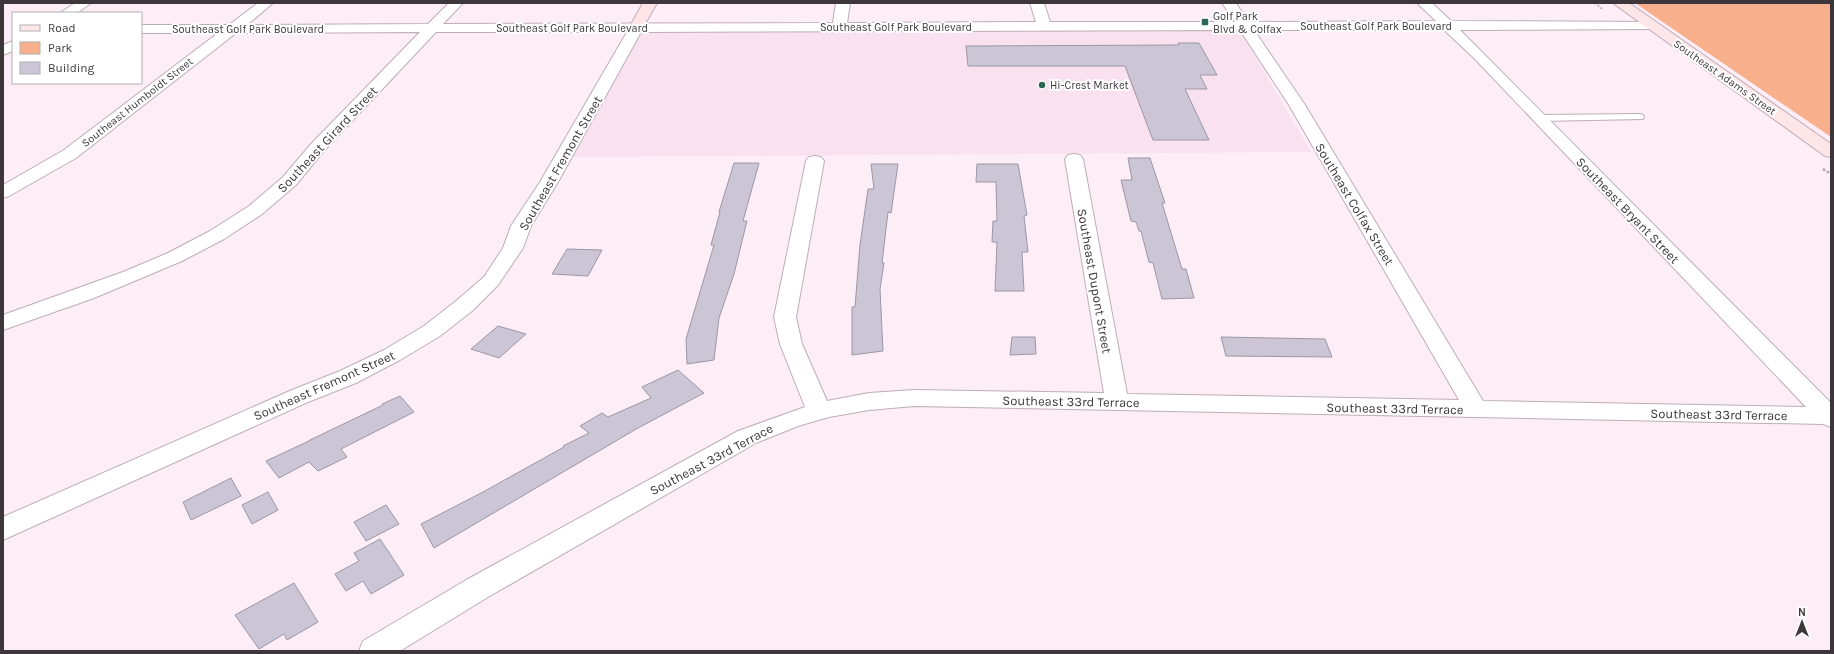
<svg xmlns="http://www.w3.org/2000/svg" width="1834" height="654" font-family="Karla,sans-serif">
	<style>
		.built { fill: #f9e1f0 }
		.green { fill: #f8af8b }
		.building { fill: #ccc5d5; stroke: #9c96a4 }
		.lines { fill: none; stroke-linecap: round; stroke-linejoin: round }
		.lane-casing { stroke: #bdadb7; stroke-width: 2 }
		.street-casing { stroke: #bdadb7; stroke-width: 2 }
		.secondary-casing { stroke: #bdadb7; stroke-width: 2 }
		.path-far1 { stroke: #b4a8b0; stroke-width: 1.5; stroke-dasharray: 2 1.5; stroke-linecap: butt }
		.path { stroke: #b4a8b0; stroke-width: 2.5; stroke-dasharray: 2.5 2; stroke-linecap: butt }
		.lane { fill: #fff; fill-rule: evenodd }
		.street { fill: #fff; fill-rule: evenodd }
		.secondary { fill: #fee5e7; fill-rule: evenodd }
		.poi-dot { fill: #2b6956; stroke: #fff; stroke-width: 1.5 }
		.labels { text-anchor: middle; stroke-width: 4; stroke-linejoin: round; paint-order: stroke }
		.far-poi-label { font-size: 11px; fill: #3d373b; stroke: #fff; text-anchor: start }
		.far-street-label { font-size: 11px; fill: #3d373b; stroke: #fff }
		.street-label { font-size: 13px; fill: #3d373b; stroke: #fff }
	</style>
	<rect width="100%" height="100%" fill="#fdedf7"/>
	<path class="built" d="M1227,29L1242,34L1311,152L572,157L640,35L645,32Z"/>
	<path class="green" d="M1635,3H1831V137Z"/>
	<g class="building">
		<path d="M1178,43H1199L1217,75H1200L1207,89H1185L1209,140H1153L1125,66H968L966,46L1179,45Z"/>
		<path d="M1128,158H1150L1165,203H1162L1182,269H1186L1194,298L1162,299L1153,263L1149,262L1141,231H1139L1136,222L1131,221L1121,180H1132Z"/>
		<path d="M734,163H759L743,221H747L734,274L719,318L714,360L687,364L686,339L714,245H711L720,212H719Z"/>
		<path d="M871,164H898L891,213L888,212L882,263H884L880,289L883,351L852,355V307H855L860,245L868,189H874Z"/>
		<path d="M977,164H1018L1027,215L1024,216L1028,252H1022L1024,291H995L997,242H992L993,221H997L996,182H976Z"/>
		<path d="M567,249L602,250L588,276L552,274Z"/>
		<path d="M498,326L526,334L499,358L471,349Z"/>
		<path d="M1012,337H1035L1036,354L1010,355Z"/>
		<path d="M1221,337L1325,339L1332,357L1226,356Z"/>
		<path d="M678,370L704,393L638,428L434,548L421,524L483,492L564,447L563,446L589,433L580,426L602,413L608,417L651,398L642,387Z"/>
		<path d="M400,396L414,412L341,449L347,457L318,471L309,462L279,478L266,461L311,440H310L383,405L382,404Z"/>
		<path d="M231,478L241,496L191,520L183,502Z"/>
		<path d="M268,492L278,510L252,524L242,505Z"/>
		<path d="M386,505L399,524L366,541L354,522Z"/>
		<path d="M380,539L404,575L371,594L363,581L346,591L335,574L359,561L354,553Z"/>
		<path d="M294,583L318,622L287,640L284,634L259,649L235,615Z"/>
	</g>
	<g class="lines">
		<g class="lane-casing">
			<path id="lane" d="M1640,114L1643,115L1644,117L1643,119L1540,121L1536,118L1540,115Z"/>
		</g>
		<g class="street-casing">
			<g id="street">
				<path d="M75,3H91L77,13H60Z"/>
				<path d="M258,3H273L247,25L428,24L449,3H463L443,24L833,23L836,3H850L847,23L1036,22L1030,3H1044L1050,22H1235L1222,3H1236L1248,22L1436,21L1417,3H1432L1451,21L1656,22L1658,25L1656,28L1651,29L1460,30L1831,403V427L1823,424L914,406L869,410L829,417L798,426L756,443L488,597L400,651H359L363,641L468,579L738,431L805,407L780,344L774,317L806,161L809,157L815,156L821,157L824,161L796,317L802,344L827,401L869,393L914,390L1104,393L1065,159L1068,155L1074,154L1080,155L1083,159L1127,394L1459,400L1289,105L1240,30L641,32L558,182L531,226L523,248L498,285L472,311L440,336L400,360L356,383L308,402L3,540V517L292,390L340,371L384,350L424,326L456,301L484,277L503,248L511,226L540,182L627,32H436L323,152L296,185L262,214L224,239L182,261L94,298L3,330V315L123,272L168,253L210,231L249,206L283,177L311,144L420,32L236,33L76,158L9,196L3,198V185L64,150L218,33H141V25H229ZM1254,30H1444L1474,58L1806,407L1483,401L1305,105Z"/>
				<path d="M13,41V51L3,55V45Z"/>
			</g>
		</g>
		<g class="secondary-casing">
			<g id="secondary">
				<path d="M643,3H657L641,31H631L629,28Z"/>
				<path d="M1613,3H1629L1831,144V157L1825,156Z"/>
			</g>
		</g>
		<path class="path-far1" d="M1595,3L1602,9"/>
		<path class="path" d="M1823,169L1831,174"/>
		<use href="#lane" class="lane"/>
		<use href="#street" class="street"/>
		<use href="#secondary" class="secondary"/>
	</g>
	<g class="poi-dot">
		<rect x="1201" y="18" width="8" height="8" rx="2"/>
		<circle cx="1042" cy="85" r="4"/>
	</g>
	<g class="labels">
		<g class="far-poi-label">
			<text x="1213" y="20">Golf Park<tspan x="1213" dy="13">Blvd &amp; Colfax</tspan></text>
			<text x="1050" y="89">Hi-Crest Market</text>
		</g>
		<g class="far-street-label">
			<text x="1376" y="30">Southeast Golf Park Boulevard</text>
			<text x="896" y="31">Southeast Golf Park Boulevard</text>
			<text x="572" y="32">Southeast Golf Park Boulevard</text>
			<text x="248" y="33">Southeast Golf Park Boulevard</text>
			<text transform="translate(1725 77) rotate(35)" y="4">Southeast Adams Street</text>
			<text transform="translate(137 102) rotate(-38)" y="4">Southeast Humboldt Street</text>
		</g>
		<g class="street-label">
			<text transform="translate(327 139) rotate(-47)" y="5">Southeast Girard Street</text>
			<text transform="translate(560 163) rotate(-60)" y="5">Southeast Fremont Street</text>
			<text transform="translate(1355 204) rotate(59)" y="5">Southeast Colfax Street</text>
			<text transform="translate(1628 210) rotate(46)" y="5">Southeast Bryant Street</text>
			<text transform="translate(1095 281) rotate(80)" y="5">Southeast Dupont Street</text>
			<text transform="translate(324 385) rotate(-24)" y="5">Southeast Fremont Street</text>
			<text transform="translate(1071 401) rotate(1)" y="5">Southeast 33rd Terrace</text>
			<text transform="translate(1395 408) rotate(1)" y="5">Southeast 33rd Terrace</text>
			<text transform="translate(1719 414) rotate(1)" y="5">Southeast 33rd Terrace</text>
			<text transform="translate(711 459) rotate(-28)" y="5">Southeast 33rd Terrace</text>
		</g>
	</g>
	<rect width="1834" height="654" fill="none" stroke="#3d373b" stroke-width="8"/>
	<rect x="12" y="12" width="130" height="72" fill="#ffffff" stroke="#b1afb1"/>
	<rect x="20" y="25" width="20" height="6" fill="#fee5e7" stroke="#b1afb1"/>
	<text x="48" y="32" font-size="12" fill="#3d373b">Road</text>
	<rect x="20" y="42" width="20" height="12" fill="#f8af8b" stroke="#b1afb1"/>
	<text x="48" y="52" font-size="12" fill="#3d373b">Park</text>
	<rect x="20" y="62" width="20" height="12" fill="#ccc5d5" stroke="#b1afb1"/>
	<text x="48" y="72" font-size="12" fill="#3d373b">Building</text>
	<g transform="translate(1802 622)" stroke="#ffffff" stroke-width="3" paint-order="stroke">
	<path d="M0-3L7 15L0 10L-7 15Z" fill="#3d373b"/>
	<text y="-6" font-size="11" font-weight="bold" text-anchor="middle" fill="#3d373b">N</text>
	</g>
</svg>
